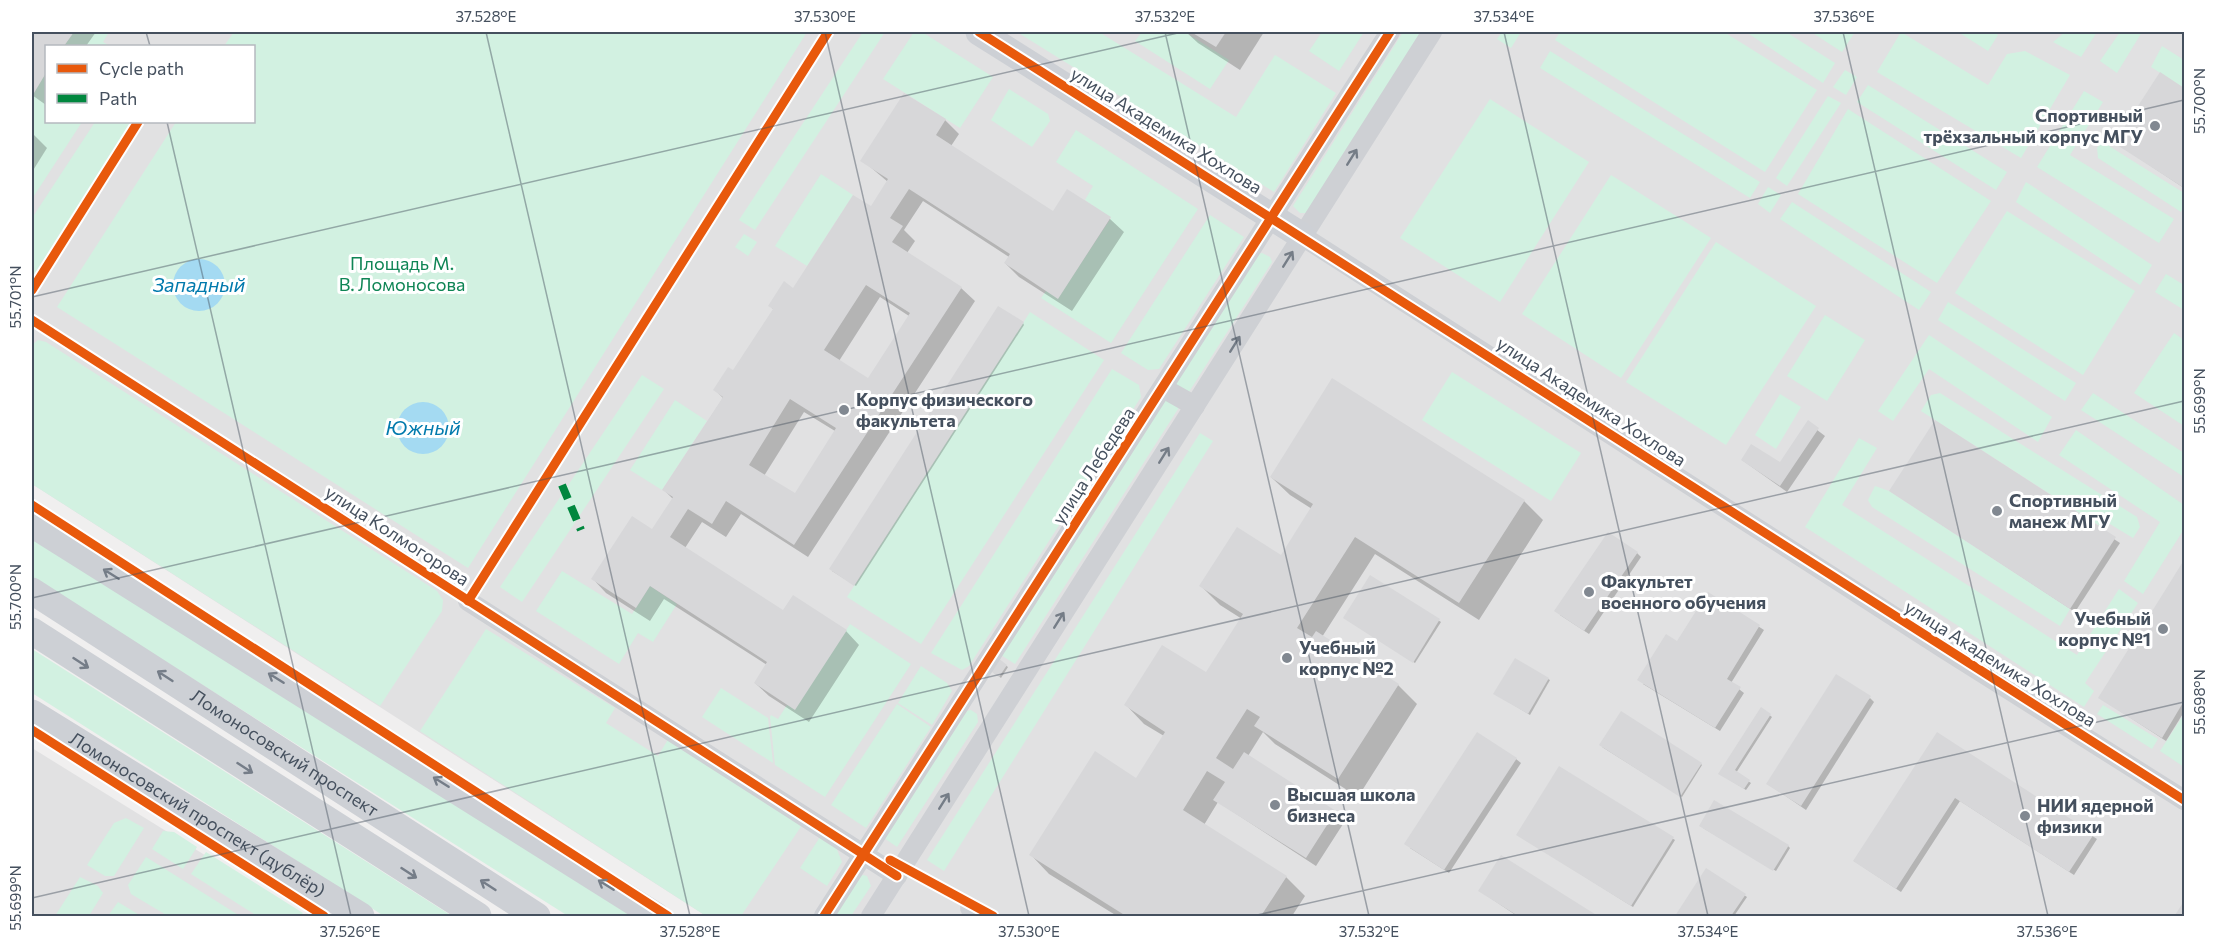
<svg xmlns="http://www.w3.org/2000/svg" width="2216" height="948" font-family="Commissioner,sans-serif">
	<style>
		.education { fill: #e1e1e2; fill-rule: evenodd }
		.green { fill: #d2f1e1 }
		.water { fill: #a4daf2 }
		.shadow { fill: #0003; fill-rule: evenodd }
		.building { fill: #d7d7d9; fill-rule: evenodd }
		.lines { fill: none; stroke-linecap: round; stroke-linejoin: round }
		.street { stroke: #ced0d4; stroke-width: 20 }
		.secondary { stroke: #cdd0d5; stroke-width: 27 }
		.quiet { stroke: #00873e; stroke-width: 8; stroke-dasharray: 15 8; stroke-linecap: butt }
		.cycleway-casing { stroke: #fff; stroke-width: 13 }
		.cycleway { stroke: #e8590c; stroke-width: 9 }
		.oneway { stroke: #757d87 }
		.oneway2 { stroke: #757d88 }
		.ticks { fill: none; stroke: #45505e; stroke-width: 1.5; stroke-opacity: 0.45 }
		.poi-dot { fill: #818891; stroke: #fff; stroke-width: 2 }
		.labels { text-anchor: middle; stroke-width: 6; stroke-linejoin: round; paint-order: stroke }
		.poi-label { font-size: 18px; font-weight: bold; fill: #45505e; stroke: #fff; text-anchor: start }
		.street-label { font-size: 18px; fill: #45505e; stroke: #fff }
		.park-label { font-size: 18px; fill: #0f8555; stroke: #fff }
		.water-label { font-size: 20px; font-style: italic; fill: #027aad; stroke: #fff }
		.neatline { fill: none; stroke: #45505e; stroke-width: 2 }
		.ticks-label { font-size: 15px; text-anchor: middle; fill: #45505e }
	</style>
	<rect width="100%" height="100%" fill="#f0efef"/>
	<g class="education">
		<path d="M32,32H2184V916H706L32,484ZM46,46H254V122H46Z"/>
		<path d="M32,748L303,916H32Z"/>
	</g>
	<g class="green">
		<path d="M74,32H109L103,42L110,46H64Z"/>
		<path d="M234,32H807L468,568L57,307L176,122H254V46H224Z"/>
		<path d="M863,32H885L755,230L739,220Z"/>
		<path d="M914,32H922L993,77L960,128L883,79Z"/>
		<path d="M1017,32H1099L1236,117L1275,55L1336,93L1274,192Z"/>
		<path d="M1142,32H1185L1229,60L1210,89L1135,41Z"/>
		<path d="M1322,32H1364L1339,71L1309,51Z"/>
		<path d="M1403,32H1422L1306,213H1300L1293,206Z"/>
		<path d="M1502,32H1521L1511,48L1497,39Z"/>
		<path d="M1560,32H1724L1817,90L1765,172L1555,40Z"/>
		<path d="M1746,32H1786L1835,63L1823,83Z"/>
		<path d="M1811,32H1855L1842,52Z"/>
		<path d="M1901,32L1988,85L2007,54L2025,51L2070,75L2021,158L1877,72Z"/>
		<path d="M1958,32H2011H1995L1998,35L1988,51Z"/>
		<path d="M2065,32H2097L2081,57L2053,42Z"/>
		<path d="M2120,32H2142L2117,73L2100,61Z"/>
		<path d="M2162,46L2184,60V88L2151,67Z"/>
		<path d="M1550,51L1760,182L1750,198L1540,68Z"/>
		<path d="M1845,70L1857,77L1846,95L1833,87Z"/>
		<path d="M46,73V122H82L32,199V138L34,133L32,131V92L34,93Z"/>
		<path d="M1868,85L2007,172L1996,190L1857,102Z"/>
		<path d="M1009,89L1048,114L1050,121L1032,147L991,120Z"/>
		<path d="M2084,91L2103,102L2070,155L2174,219L2159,243L2037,167Z"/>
		<path d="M1828,96L1841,103L1787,186L1776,178Z"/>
		<path d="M1490,99L1589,162L1500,302L1400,238Z"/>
		<path d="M1848,109L1991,201L1937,283L1798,194Z"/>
		<path d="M95,122H132L32,278V218Z"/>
		<path d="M1076,130L1198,209L1111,343L1041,298L1046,291L1058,298L1111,218L1085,200L1093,186L1056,162Z"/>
		<path d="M2104,138L2111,141L2109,146L2184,193V206L2181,212L2098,158L2097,148Z"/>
		<path d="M821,174L853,195L807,266L775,246Z"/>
		<path d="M1611,175L1711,238L1621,378L1522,314Z"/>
		<path d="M2026,182L2152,265L2140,285L2016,202Z"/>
		<path d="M1768,187L1781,195L1770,213L1758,204Z"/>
		<path d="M1792,202L1931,292L1919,310L1780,219Z"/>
		<path d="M2007,211L2135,291L2083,375L1955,293Z"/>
		<path d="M1210,215L1244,237L1159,369L1148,370L1121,353Z"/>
		<path d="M744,234L757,242L748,256L735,247Z"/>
		<path d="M1716,242L1816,306L1726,445L1626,382Z"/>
		<path d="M1262,253L1270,257L1272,262L1015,664L1001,655L1256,255Z"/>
		<path d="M2166,274L2184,285V310L2155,292Z"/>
		<path d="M1948,302L2076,383L2065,401L1938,320Z"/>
		<path d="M1030,312L1104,360L921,644L847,597Z"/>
		<path d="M1825,315L1865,340L1827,401L1787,376Z"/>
		<path d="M2174,333L2184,340V426L2134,393Z"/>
		<path d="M1929,335L2052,417L2038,442L1929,369L1893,421L1878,411Z"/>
		<path d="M38,340L46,342L437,591L443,600L442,611L380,706L32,484V345Z"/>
		<path d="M1112,369L1139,385L1141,397L969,666L962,670L931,653Z"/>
		<path d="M1452,372L1581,453L1551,501L1422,420Z"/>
		<path d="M642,375L664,389L522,602L500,587Z"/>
		<path d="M1940,393L2137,517L2140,527L2133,538L2110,524L2106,530L1921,411L1931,395Z"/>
		<path d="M2093,393L2184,453V477L2081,410Z"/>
		<path d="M1780,394L1801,407L1776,449L1755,435Z"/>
		<path d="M675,400L707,421L662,490L630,470Z"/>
		<path d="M2076,430L2184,505V529L2143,594L2124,581L2160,522L2059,455Z"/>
		<path d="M1200,433L1213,441L944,871L927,860Z"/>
		<path d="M1859,438L1877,448L1842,505L2077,655L2119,589L2138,603L2085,683L2094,691L2084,707L1805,527Z"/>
		<path d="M1875,486L1889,491L2070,609L2060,626L1872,507L1868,500Z"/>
		<path d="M32,530L639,916H568L32,577Z"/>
		<path d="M562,571L632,614L650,586L677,604L653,642L638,633L619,664L536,611Z"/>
		<path d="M850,624L911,664L825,797L775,765L770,717L771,715L778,719L787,705L795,709Z"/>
		<path d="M486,629L615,708L606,723L658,756L669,738L804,822L741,916H706L420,731Z"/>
		<path d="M32,649L452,916H384L32,693Z"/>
		<path d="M921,666L947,683L952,691L932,725L898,703Z"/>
		<path d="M721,688L768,718L773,763L702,717Z"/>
		<path d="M897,704L931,727L866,828L831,805Z"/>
		<path d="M2103,705L2158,739L2152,749L2097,714Z"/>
		<path d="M971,710L977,714L978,722L897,847L884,838L967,711Z"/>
		<path d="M2184,714V767L2160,751Z"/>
		<path d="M126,818L144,828L114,876H105L87,865L114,823Z"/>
		<path d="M163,831L174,832L197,847L183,869L152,849Z"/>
		<path d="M820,837L836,847L842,862L827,886L800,868Z"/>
		<path d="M206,852L303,913L300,916H257L191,874Z"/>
		<path d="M146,857L240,916H168L131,894L128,885Z"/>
		<path d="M863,875L867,876L871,886L851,916H834L859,877Z"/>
		<path d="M80,877L98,886L103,893L89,916H55Z"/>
		<path d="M118,902L141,916H108Z"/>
	</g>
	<g class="water">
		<circle cx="199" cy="285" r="26"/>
		<circle cx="423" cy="428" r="26"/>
	</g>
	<g class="shadow">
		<path d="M32,32H96L86,46H46V105L32,95Z"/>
		<path d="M1186,32H1264L1240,70L1198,43Z"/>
		<path d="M2160,74L2184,90V188L2116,143Z"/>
		<path d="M945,120L959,134L951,146L1054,213L1110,219L1124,232L1072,311L1019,277L1005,263L1009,257L923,201L904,230L915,241L907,253L961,288L975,301L808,557L741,514L726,537L702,522L685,548L784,612L846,631L859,645L809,722L769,696L755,683L767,665L664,599L650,621L606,593L593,579L652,532L673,499L664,490L723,398L715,390L734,372L774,310L770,306L794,290L871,208L888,182L862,160ZM880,297L909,316L869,380L839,361ZM804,412L835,431L796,495L764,476Z"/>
		<path d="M32,133L47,148L32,172Z"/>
		<path d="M1023,323L1024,325L856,586L832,571Z"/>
		<path d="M1936,422L2120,543L2075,612L1891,491Z"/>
		<path d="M1808,423L1825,436L1787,492L1742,460L1780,464Z"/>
		<path d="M1271,477L1524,501L1543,520L1479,620L1375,554L1322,637L1398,685L1417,704L1358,797L1275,744L1263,732L1248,756L1335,812L1345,821L1316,866L1218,802L1204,825L1286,877L1305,896L1292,916H1117L1049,874L1031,855L1136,780L1164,736L1144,724L1126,705L1206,674L1242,619L1220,605L1201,586L1282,557L1312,509L1290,495Z"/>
		<path d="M1637,553L1641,557L1589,634L1560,615Z"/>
		<path d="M2184,563V712L2166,741L2100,698Z"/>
		<path d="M1371,577L1441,622L1415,663L1346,619Z"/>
		<path d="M1708,594L1764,630L1731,683L1744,693L1720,731L1643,684L1677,643Z"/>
		<path d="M998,660L1008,667L1001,678L993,672Z"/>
		<path d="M1548,679L1550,680L1530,715L1497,695Z"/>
		<path d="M1870,698L1874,702L1806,810L1768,784Z"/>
		<path d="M1761,709L1772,717L1736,773L1751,783L1746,790L1722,775Z"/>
		<path d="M1937,734L2097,839L2074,875L1960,801L1901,892L1854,861Z"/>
		<path d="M1602,747L1701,764L1702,765L1682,797Z"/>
		<path d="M1516,759L1521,763L1449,873L1410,848Z"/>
		<path d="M1560,768L1675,840L1633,907L1520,836Z"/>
		<path d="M1703,828L1788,846L1790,848L1776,871Z"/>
		<path d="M1501,857L1595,916H1517L1480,891Z"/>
		<path d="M1706,871L1747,897L1734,916H1677Z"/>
	</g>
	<g class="building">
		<path d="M32,32H74L64,46H46V73L34,93L32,92Z"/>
		<path d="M1191,32H1226L1216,47Z"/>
		<path d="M2160,72L2184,88V188L2114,143Z"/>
		<path d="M904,93L946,119L936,135L1053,211L1067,189L1111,217L1058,299L1004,263L1010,254L909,189L890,218L903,226L892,242L962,287L794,545L726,501L712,524L688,509L670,537L783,610L793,595L847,630L795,710L754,683L767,662L650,586L636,608L591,579L632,516L652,529L673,497L662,490L723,397L713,390L728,367L733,370L773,309L768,306L784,281L793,288L853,195L871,206L888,179L860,161ZM866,285L910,313L868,378L824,350ZM790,399L836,428L795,493L749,465Z"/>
		<path d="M998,306L1024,322L854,586L829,569Z"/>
		<path d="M1332,378L1525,500L1459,603L1355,537L1297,628L1312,637L1316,631L1399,684L1338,779L1254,726L1260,717L1247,709L1216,758L1233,769L1244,752L1336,811L1306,858L1213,800L1225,782L1207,771L1183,810L1287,876L1261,916H1126L1029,855L1095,751L1136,778L1165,732L1124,705L1162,645L1206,672L1243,614L1199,586L1237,527L1281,555L1313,504L1270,477Z"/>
		<path d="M1808,420L1819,428L1780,486L1741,460L1751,444L1780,462Z"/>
		<path d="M1935,420L2116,537L2070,609L1889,491Z"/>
		<path d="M1608,532L1638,552L1584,631L1554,611Z"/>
		<path d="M2184,560V701L2162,738L2098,698Z"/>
		<path d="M1370,575L1440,619L1413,663L1343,618Z"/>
		<path d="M1708,592L1760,625L1727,679L1741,687L1715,728L1637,680L1666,634L1677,641Z"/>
		<path d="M998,658L1007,665L999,677L989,670Z"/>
		<path d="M1515,658L1549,678L1528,714L1493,694Z"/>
		<path d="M1836,674L1871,696L1801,806L1766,784Z"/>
		<path d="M1761,707L1771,714L1735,770L1750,780L1744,789L1718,774Z"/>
		<path d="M1621,711L1702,763L1680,797L1599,745Z"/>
		<path d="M1477,732L1517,758L1444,870L1404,844Z"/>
		<path d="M1937,732L2094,834L2069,872L1955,798L1896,889L1853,861Z"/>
		<path d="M1559,766L1674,837L1631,906L1516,835Z"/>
		<path d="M1714,800L1789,845L1773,871L1699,826Z"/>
		<path d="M1501,855L1598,916H1518L1478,891Z"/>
		<path d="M1706,868L1746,894L1731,916H1675Z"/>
		<path d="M2184,901V916H2174L2177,912Z"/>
	</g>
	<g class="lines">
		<g class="street">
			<path d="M1302,236L1943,648L2184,800"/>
			<path d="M1163,388L1195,406"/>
			<path d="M468,601L897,876"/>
			<path d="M970,908L983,916"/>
			<path d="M824,916L1390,32"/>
			<path d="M871,916L1432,32"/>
		</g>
		<g class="secondary">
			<path d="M979,32L1302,236"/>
			<path d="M32,524L656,916"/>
			<path id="s1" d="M32,591L537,916"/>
			<path d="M32,631L478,916"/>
			<path id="s2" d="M32,713L361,916"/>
		</g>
		<path class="quiet" d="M562,485L581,530"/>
		<g class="cycleway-casing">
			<g id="cycleway">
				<path d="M979,32L2184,800"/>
				<path d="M32,290L138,122"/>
				<path d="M32,320L897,876"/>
				<path d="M32,505L668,916"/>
				<path d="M468,601L828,32"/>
				<path d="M32,730L324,916"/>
				<path d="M890,860L993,916"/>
				<path d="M824,916L1390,32"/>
			</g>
		</g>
		<use href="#cycleway" class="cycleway"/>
	</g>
	<defs><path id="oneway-shaft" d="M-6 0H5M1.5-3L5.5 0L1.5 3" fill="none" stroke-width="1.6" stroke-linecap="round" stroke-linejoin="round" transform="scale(1.5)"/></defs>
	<g class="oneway">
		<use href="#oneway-shaft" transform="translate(1352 157) rotate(-58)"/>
		<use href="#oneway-shaft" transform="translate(1288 259) rotate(-58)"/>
		<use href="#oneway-shaft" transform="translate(1235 344) rotate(-58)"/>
		<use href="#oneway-shaft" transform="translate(1164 455) rotate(-58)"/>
		<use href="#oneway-shaft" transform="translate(1059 620) rotate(-58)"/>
		<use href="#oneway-shaft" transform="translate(944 801) rotate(-58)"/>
	</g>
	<g class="oneway2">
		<use href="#oneway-shaft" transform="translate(111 574) rotate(-148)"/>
		<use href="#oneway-shaft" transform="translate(81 663) rotate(33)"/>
		<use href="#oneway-shaft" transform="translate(165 676) rotate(-147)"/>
		<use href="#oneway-shaft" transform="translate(276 678) rotate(-148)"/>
		<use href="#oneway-shaft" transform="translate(245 768) rotate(33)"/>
		<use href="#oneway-shaft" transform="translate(441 782) rotate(-148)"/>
		<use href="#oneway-shaft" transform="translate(409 873) rotate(33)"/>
		<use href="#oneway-shaft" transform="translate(488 885) rotate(-147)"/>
		<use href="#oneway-shaft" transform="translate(606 885) rotate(-148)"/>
	</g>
	<path class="ticks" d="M146,32L150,46M486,32L690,916M825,32L1029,916M1165,32L1369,916M1504,32L1708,916M1843,32L2048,916M2183,32L2184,39M167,122L351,916M32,297L1182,32M32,598L2184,100M32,898L2184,401M1253,916L2184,702"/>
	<g class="poi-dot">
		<circle cx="2155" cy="126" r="6"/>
		<circle cx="844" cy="410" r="6"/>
		<circle cx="1997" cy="511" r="6"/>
		<circle cx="1589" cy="592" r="6"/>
		<circle cx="2163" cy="629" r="6"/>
		<circle cx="1287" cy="658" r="6"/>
		<circle cx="1275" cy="805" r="6"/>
		<circle cx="2025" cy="816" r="6"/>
	</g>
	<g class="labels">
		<g class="poi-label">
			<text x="2143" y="122" text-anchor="end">Спортивный<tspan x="2143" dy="21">трёхзальный корпус МГУ</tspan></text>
			<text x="856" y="406">Корпус физического<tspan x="856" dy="21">факультета</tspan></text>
			<text x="2009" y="507">Спортивный<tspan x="2009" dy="21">манеж МГУ</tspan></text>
			<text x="1601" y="588">Факультет<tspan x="1601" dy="21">военного обучения</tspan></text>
			<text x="2151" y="625" text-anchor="end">Учебный<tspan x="2151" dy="21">корпус №1</tspan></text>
			<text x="1299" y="654">Учебный<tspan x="1299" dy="21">корпус №2</tspan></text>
			<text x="1287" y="801">Высшая школа<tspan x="1287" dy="21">бизнеса</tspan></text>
			<text x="2037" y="812">НИИ ядерной<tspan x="2037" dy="21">физики</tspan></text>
		</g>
		<g class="street-label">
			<text transform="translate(1166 131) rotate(32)" y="6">улица Академика Хохлова</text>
			<text transform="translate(1591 402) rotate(33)" y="6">улица Академика Хохлова</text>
			<text transform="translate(1094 466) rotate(-57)" y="6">улица Лебедева</text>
			<text transform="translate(397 536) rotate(33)" y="6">улица Колмогорова</text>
			<text transform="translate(2000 664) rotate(32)" y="6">улица Академика Хохлова</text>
			<text dy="6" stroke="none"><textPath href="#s1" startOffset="300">Ломоносовский проспект</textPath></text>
			<text dy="6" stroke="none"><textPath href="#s2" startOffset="194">Ломоносовский проспект (дублёр)</textPath></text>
		</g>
		<g class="park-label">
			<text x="402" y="270">Площадь М.<tspan x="402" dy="21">В. Ломоносова</tspan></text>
		</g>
		<g class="water-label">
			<text x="199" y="292">Западный</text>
			<text x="423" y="435">Южный</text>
		</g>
	</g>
	<rect width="2216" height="948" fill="none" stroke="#ffffff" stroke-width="66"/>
	<rect x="45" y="45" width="210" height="78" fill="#ffffff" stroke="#b5b9bf" stroke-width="1.5"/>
	<rect x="57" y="64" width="30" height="9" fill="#e8590c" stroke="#b5b9bf" stroke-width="1.5"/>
	<text x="99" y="75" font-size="18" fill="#45505e">Cycle path</text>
	<rect x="57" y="94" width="30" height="9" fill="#00873e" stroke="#b5b9bf" stroke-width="1.5"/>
	<text x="99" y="105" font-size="18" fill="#45505e">Path</text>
	<rect x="33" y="33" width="2150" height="882" class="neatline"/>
	<g class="ticks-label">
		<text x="486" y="22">37.528°E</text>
		<text x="825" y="22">37.530°E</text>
		<text x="1165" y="22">37.532°E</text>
		<text x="1504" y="22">37.534°E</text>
		<text x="1844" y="22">37.536°E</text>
		<text transform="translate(2200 101) rotate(-90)" y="5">55.700°N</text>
		<text transform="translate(16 297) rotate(-90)" y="5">55.701°N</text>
		<text transform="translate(2200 401) rotate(-90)" y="5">55.699°N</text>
		<text transform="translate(16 597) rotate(-90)" y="5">55.700°N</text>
		<text transform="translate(2200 702) rotate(-90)" y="5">55.698°N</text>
		<text transform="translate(16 898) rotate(-90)" y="5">55.699°N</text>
		<text x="350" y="937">37.526°E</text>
		<text x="690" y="937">37.528°E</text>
		<text x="1029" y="937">37.530°E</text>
		<text x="1369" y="937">37.532°E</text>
		<text x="1708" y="937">37.534°E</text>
		<text x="2047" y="937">37.536°E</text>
	</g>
</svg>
